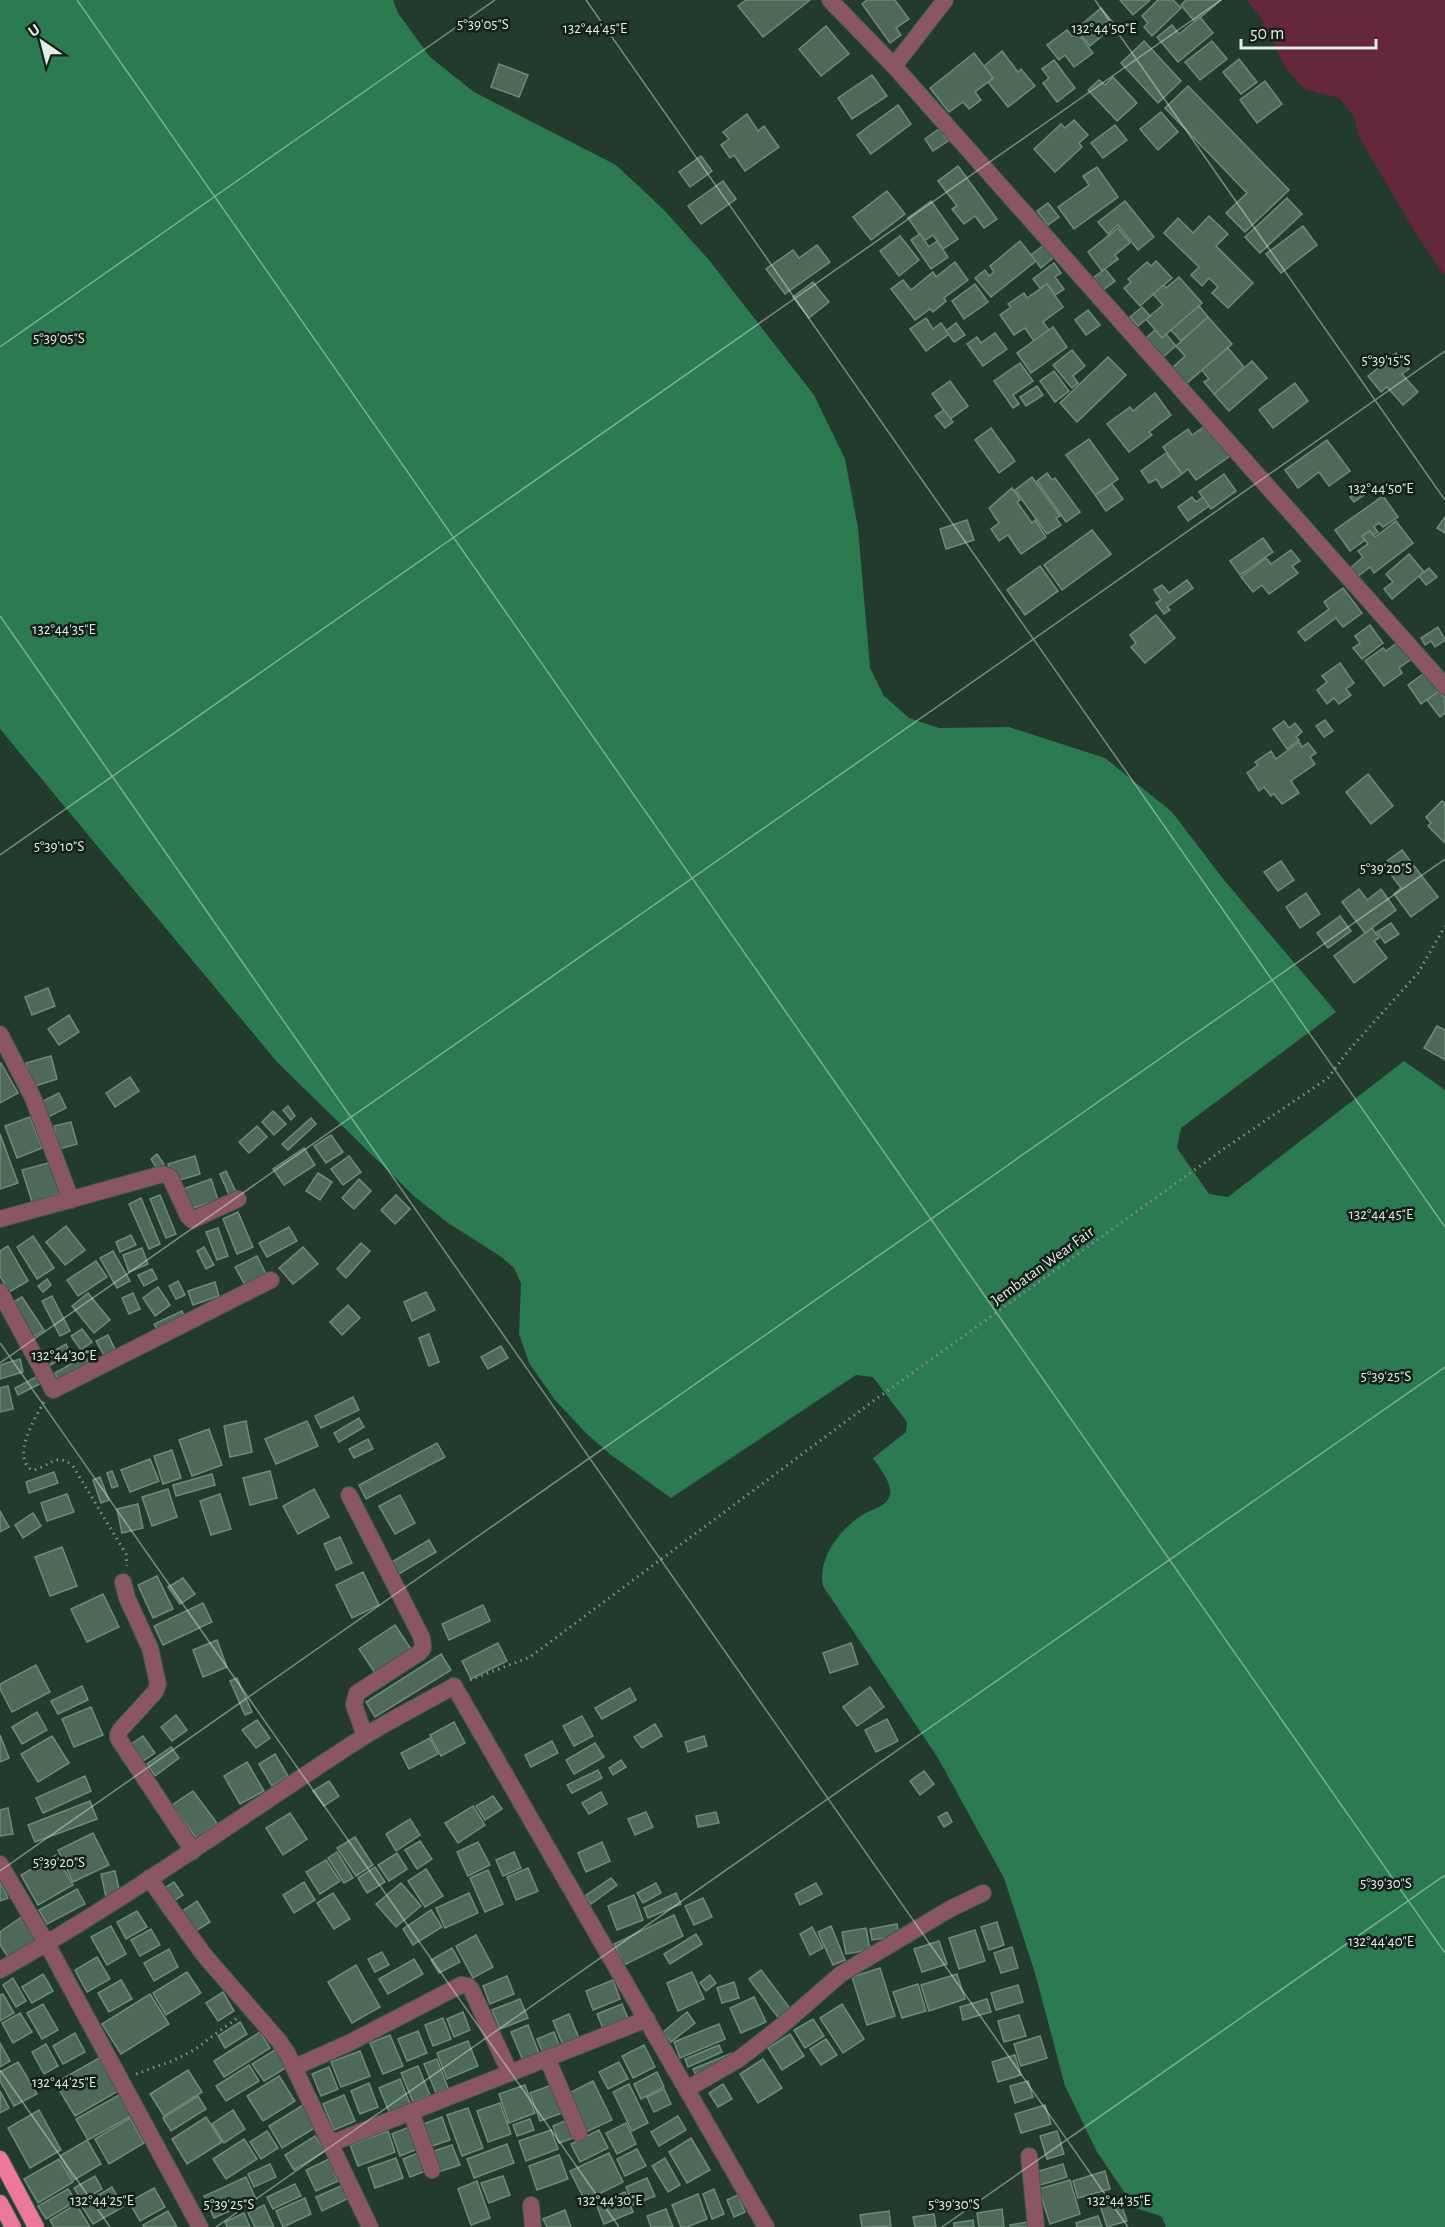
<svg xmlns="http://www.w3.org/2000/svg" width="1445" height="2227" font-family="'Alegreya Sans',sans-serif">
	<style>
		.green { fill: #65273b }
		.water { fill: #2b7a52 }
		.building { fill: #4f6959; stroke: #6f8a7a; stroke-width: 1.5 }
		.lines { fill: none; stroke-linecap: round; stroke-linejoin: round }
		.minor-casing { stroke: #40584a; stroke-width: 18 }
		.tertiary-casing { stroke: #40584a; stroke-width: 18 }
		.trunk-casing { stroke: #40584a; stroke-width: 18 }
		.path { stroke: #7e9286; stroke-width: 3; stroke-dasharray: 1.5 4.5; stroke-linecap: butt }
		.minor { stroke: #8a5664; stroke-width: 16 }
		.tertiary { stroke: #8a5664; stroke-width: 16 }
		.trunk { stroke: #ec789a; stroke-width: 16 }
		.ticks { fill: none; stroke: #e0eee5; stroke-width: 1.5; stroke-opacity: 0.45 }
		.labels { text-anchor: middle; stroke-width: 5; stroke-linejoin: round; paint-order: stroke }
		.street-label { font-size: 16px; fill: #e0eee5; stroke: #141f19 }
		.ticks-label { font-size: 15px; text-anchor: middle; fill: #e0eee5; stroke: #141f19; stroke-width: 5; stroke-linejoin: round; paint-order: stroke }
	</style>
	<rect width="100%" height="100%" fill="#223b2d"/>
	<path class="green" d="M1247,0H1445V276L1418,237L1359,137L1354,117L1339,98L1304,89L1285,67L1261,18Z"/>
	<path class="water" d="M0,0H393L398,13L430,57L474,92L616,165L664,210L709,260L814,395L845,459L858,528L870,668L884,696L909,718L939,728L1009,727L1105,758L1172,812L1224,880L1336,1012L1181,1128L1177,1148L1209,1194L1228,1197L1404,1061L1445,1090V2227H1166L1162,2217L1158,2215L1135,2208L1097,2152L1065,2086L1035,1973L1004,1878L938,1758L823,1586C817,1559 841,1527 864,1514C871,1510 879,1508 885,1503C888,1500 891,1495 890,1490C890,1480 878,1466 873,1458L906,1432L907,1422L873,1377L856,1375L671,1498L611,1455L587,1434L555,1400L529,1363L519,1334L521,1283L514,1268L500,1256L448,1223L415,1197L277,1062L0,729Z"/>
	<g class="building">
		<path d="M746,0H810L763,37L738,6Z"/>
		<path d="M867,0H895L909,19L896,28L901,35L890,43L862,4Z"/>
		<path d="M1120,0H1150L1133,15Z"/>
		<path d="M1158,0H1173L1181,8L1152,36L1144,27L1148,23L1142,16Z"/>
		<path d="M1186,0H1221L1195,22L1181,5Z"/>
		<path d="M1101,8L1115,25L1090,46L1076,29Z"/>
		<path d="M1200,17L1213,33L1178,62L1157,37L1172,25L1179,34Z"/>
		<path d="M826,26L849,54L821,76L799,49Z"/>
		<path d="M1067,30L1072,36L1077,32L1093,53L1074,67L1065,55L1059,60L1047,45Z"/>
		<path d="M1144,41L1181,81L1158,103L1121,63Z"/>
		<path d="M1212,41L1227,59L1200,80L1185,62Z"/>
		<path d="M1002,51L1018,72L1021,69L1035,86L1008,107L988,82L993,78L984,66Z"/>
		<path d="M974,53L993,78L975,92L981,100L969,109L963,102L949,112L930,88Z"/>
		<path d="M1239,59L1257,82L1241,94L1223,72Z"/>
		<path d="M1054,60L1075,88L1057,102L1043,83L1049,78L1042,69Z"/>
		<path d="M499,64L528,75L519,97L491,87Z"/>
		<path d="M872,75L887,96L852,119L838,98Z"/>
		<path d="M1113,77L1137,103L1117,121L1088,90L1099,80L1105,85Z"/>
		<path d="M1265,81L1282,104L1257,123L1240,100Z"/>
		<path d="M1188,86L1289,190L1245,232L1226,213L1247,193L1165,108Z"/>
		<path d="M898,105L911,124L871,154L857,135Z"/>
		<path d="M1161,112L1178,132L1158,150L1140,129Z"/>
		<path d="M747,114L758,131L764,126L779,147L745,171L734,155L730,158L721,145L729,139L723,132Z"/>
		<path d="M1074,120L1088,135L1079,143L1082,147L1055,172L1034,149L1061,124L1065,128Z"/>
		<path d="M1115,125L1127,140L1103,158L1091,143Z"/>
		<path d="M939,129L948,141L933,151L925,139Z"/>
		<path d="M701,156L712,171L690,187L679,172Z"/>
		<path d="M958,166L997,219L984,228L975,216L964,224L952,209L957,206L938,181Z"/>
		<path d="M1097,167L1118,197L1074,229L1058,207L1089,185L1083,176Z"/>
		<path d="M723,181L736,199L701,224L688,206Z"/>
		<path d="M887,191L905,214L871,240L853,217Z"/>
		<path d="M1287,198L1302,214L1260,253L1245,237Z"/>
		<path d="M931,201L958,239L943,249L933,235L924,241L908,218Z"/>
		<path d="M1125,201L1154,237L1138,250L1118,225L1108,234L1098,222Z"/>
		<path d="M1048,203L1059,217L1048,225L1037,211Z"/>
		<path d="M1209,216L1228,234L1216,246L1253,283L1228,308L1212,293L1218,287L1209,278L1202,286L1191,275L1199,267L1164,233L1178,218L1193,233Z"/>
		<path d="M1303,226L1317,245L1281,273L1266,254Z"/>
		<path d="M1118,228L1130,243L1115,255L1118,259L1102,271L1088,252Z"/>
		<path d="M920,234L929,247L937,241L948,257L931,269L911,240Z"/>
		<path d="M900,236L919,260L899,276L880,251Z"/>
		<path d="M1020,241L1036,261L991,297L975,278L985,270L989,276L994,272L990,266Z"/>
		<path d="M817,245L830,262L785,294L766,269L793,250L799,258Z"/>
		<path d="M1044,245L1054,257L1041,268L1031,255Z"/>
		<path d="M1156,261L1172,278L1140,306L1124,288L1131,282L1128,279L1147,262L1151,266Z"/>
		<path d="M955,262L968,280L944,298L946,301L933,312L930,309L915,320L891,289L903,280L911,290L933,272L936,277Z"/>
		<path d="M1054,263L1061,273L1055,277L1064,289L1055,295L1047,284L1040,288L1033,279Z"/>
		<path d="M1105,269L1115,281L1103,290L1093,278Z"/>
		<path d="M1179,277L1202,303L1162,338L1146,319L1163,305L1153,294L1164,285L1166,288Z"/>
		<path d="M813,282L829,302L809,318L793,297Z"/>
		<path d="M975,284L988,302L964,319L952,301Z"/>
		<path d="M1047,284L1063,307L1043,322L1049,330L1034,341L1025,328L1014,335L1000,315L1011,307L1008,304L1024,293L1027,298Z"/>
		<path d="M1199,306L1208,317L1181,341L1171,330Z"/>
		<path d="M1142,307L1150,316L1138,326L1130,317Z"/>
		<path d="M1088,310L1100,325L1086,335L1075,320Z"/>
		<path d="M1208,317L1232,344L1186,384L1172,368L1185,356L1176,346Z"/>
		<path d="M926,318L933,329L941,323L949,334L926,351L910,329Z"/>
		<path d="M956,323L965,335L954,342L946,331Z"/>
		<path d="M1053,327L1067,347L1031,373L1017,353Z"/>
		<path d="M1155,330L1162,338L1166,334L1176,346L1163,357L1146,338Z"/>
		<path d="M995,333L1007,349L983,366L967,344L977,337L981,343Z"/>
		<path d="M1228,348L1244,367L1214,394L1204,382L1209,379L1202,370Z"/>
		<path d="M1072,350L1085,366L1073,376L1078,383L1072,388L1053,365Z"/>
		<path d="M1396,353L1409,369L1402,374L1418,392L1403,405L1387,387L1381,392L1368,376Z"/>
		<path d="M1108,357L1126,375L1077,422L1060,403Z"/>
		<path d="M1252,361L1267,378L1229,411L1214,394Z"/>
		<path d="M1020,363L1033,381L1013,395L1019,404L1013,408L994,381Z"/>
		<path d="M1054,371L1069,391L1055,402L1040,381Z"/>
		<path d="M950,381L968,406L950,419L932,394Z"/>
		<path d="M1295,383L1308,401L1273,428L1259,410Z"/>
		<path d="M1037,386L1043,395L1026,406L1020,397Z"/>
		<path d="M1155,393L1171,415L1149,432L1152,435L1129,452L1107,424L1130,407L1133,411Z"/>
		<path d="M944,410L953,422L945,428L935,416Z"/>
		<path d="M1204,427L1209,433L1212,431L1230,456L1196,480L1188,469L1182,474L1163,447L1188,429L1192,435Z"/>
		<path d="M991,428L1015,461L999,473L975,440Z"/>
		<path d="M1089,439L1118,479L1095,495L1066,455Z"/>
		<path d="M1327,440L1350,471L1329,486L1319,472L1298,488L1285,470Z"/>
		<path d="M1166,453L1182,474L1162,488L1156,479L1149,483L1141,471Z"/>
		<path d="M1047,473L1052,480L1055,478L1080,512L1066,522L1037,481Z"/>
		<path d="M1224,474L1236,491L1211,509L1199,492Z"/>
		<path d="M1032,477L1060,516L1056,518L1061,525L1047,534L1015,490Z"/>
		<path d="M1112,484L1123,499L1106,511L1095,495Z"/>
		<path d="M1012,488L1020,500L1017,502L1032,523L1035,520L1046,537L1021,554L1008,535L999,541L991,529L999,523L989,508Z"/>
		<path d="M1359,490L1364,495L1354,502L1350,497Z"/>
		<path d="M1383,496L1398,517L1383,527L1379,523L1374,527L1378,532L1373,535L1370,531L1362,536L1365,540L1350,551L1335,530Z"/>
		<path d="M1192,497L1196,502L1203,497L1209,506L1188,521L1178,507Z"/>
		<path d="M1445,517V533L1437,528Z"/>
		<path d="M967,520L974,540L946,549L940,529Z"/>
		<path d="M1396,521L1413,543L1374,573L1370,567L1357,577L1350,568L1363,557L1358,551L1368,544L1362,536L1370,531L1375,537Z"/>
		<path d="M1092,530L1111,554L1062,590L1044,565Z"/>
		<path d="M1263,538L1273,552L1240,575L1230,561Z"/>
		<path d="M1291,550L1300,561L1292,566L1298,573L1269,594L1262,585L1253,592L1241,577L1266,558L1271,564Z"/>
		<path d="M1409,554L1424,572L1392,599L1384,589L1393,582L1386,574Z"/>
		<path d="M1040,566L1058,591L1025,615L1007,590Z"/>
		<path d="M1429,568L1437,577L1426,585L1419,576Z"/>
		<path d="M1187,580L1193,588L1167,607L1170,610L1164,614L1156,603L1161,600L1154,590L1162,585L1169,593Z"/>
		<path d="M1343,588L1362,613L1343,627L1336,618L1305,641L1298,632L1329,609L1324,602Z"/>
		<path d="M1156,615L1175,638L1145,663L1131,647L1136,643L1130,635Z"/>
		<path d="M1370,625L1383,643L1362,659L1353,648L1360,643L1355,636Z"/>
		<path d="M1438,627L1445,640L1435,647L1431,641L1425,645L1421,638Z"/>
		<path d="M1398,642L1410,660L1399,668L1402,673L1384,686L1365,661L1383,648L1386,651Z"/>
		<path d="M1340,663L1354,683L1346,689L1351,695L1339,704L1334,698L1327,704L1317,690L1327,682L1322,676Z"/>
		<path d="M1426,672L1439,691L1421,704L1408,685Z"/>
		<path d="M1439,691L1445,698V713L1440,717L1427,700Z"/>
		<path d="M1325,720L1333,731L1324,737L1316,726Z"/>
		<path d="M1284,721L1289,728L1295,723L1302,732L1296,737L1299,740L1287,749L1273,729Z"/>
		<path d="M1299,742L1302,747L1308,743L1316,753L1310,757L1315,764L1291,781L1299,793L1282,804L1274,794L1271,796L1264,787L1259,791L1247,773L1258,765L1255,762L1271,751L1276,759Z"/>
		<path d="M1368,774L1393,806L1371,824L1346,792Z"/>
		<path d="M1442,801L1445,803V843L1428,826L1431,823L1426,817Z"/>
		<path d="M1402,850L1438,897L1411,917L1394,894L1401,888L1383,864Z"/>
		<path d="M1281,861L1294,880L1278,891L1264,872Z"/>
		<path d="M1359,889L1367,900L1381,889L1396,910L1365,933L1342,902Z"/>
		<path d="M1306,893L1320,914L1300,928L1286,907Z"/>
		<path d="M1340,916L1351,931L1328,948L1317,933Z"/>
		<path d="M1391,923L1399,934L1385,943L1377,932Z"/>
		<path d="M1372,928L1379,938L1374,941L1387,958L1354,983L1334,956Z"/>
		<path d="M48,988L55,1006L32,1015L25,997Z"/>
		<path d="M69,1015L79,1032L59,1045L48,1029Z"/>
		<path d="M1437,1026L1445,1030V1060L1424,1048Z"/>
		<path d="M51,1056L57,1079L32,1087L26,1063Z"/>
		<path d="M1,1063L18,1093L0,1103V1064Z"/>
		<path d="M130,1077L139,1091L115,1107L106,1093Z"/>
		<path d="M59,1093L66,1108L44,1119L37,1104Z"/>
		<path d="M288,1106L295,1116L291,1120L283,1110Z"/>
		<path d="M273,1111L286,1124L274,1135L262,1122Z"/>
		<path d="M30,1117L42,1148L17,1158L5,1126Z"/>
		<path d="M311,1118L316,1124L288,1150L282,1144Z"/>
		<path d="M71,1122L77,1144L59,1149L54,1126Z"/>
		<path d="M257,1126L267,1137L249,1153L239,1142Z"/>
		<path d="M0,1134L18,1183L0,1189Z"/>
		<path d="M331,1135L343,1152L326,1163L314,1146Z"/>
		<path d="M304,1148L315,1165L284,1185L273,1169Z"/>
		<path d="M157,1154L164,1164L157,1169L151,1159Z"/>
		<path d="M195,1156L200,1174L173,1182L168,1164Z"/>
		<path d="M349,1156L361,1172L343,1185L331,1169Z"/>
		<path d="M52,1162L61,1193L32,1202L22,1170Z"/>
		<path d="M226,1171L237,1194L230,1197L220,1174Z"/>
		<path d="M318,1173L332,1182L320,1200L306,1191Z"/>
		<path d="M211,1179L218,1200L190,1209L183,1189Z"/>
		<path d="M359,1179L371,1191L354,1209L342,1198Z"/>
		<path d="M160,1195L176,1234L166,1238L150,1199Z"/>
		<path d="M396,1195L410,1209L395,1224L381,1210Z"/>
		<path d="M141,1198L160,1244L149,1249L129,1204Z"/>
		<path d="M238,1212L253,1247L237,1254L223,1219Z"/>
		<path d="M66,1226L85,1250L65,1265L46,1242Z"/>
		<path d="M289,1227L297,1241L267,1257L259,1243Z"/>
		<path d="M218,1228L228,1256L217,1260L206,1232Z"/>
		<path d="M131,1235L136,1245L120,1252L116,1242Z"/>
		<path d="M33,1236L54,1268L37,1279L17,1247Z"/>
		<path d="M361,1243L370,1251L346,1278L337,1269Z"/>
		<path d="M8,1246L28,1281L9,1292L0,1276V1251Z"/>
		<path d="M204,1247L214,1265L206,1269L197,1251Z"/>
		<path d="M303,1247L318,1264L293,1284L279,1268Z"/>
		<path d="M142,1248L148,1264L129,1272L123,1255Z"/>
		<path d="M113,1251L130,1281L117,1288L100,1258Z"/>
		<path d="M257,1256L267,1276L246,1287L235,1267Z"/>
		<path d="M96,1261L107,1277L78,1296L67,1280Z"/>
		<path d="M152,1269L157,1279L144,1286L138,1275Z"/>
		<path d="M47,1279L51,1285L43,1292L38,1286Z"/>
		<path d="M178,1281L185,1295L176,1299L169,1286Z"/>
		<path d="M215,1282L219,1296L193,1305L188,1291Z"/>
		<path d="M158,1287L170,1305L155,1316L143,1298Z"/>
		<path d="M426,1292L435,1310L412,1321L404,1302Z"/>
		<path d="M88,1293L110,1320L94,1333L72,1306Z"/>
		<path d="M133,1293L140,1309L129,1314L122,1298Z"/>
		<path d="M52,1296L70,1331L60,1336L42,1301Z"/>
		<path d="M22,1297L44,1330L32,1338L10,1304Z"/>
		<path d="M348,1305L360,1318L342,1335L330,1322Z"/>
		<path d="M182,1311L184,1316L157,1329L154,1324Z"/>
		<path d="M82,1329L92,1342L81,1350L71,1336Z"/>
		<path d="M429,1334L439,1362L429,1366L419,1338Z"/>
		<path d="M108,1335L116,1351L105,1357L96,1341Z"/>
		<path d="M66,1344L70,1353L49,1366L43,1357Z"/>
		<path d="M501,1346L508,1358L488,1369L481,1357Z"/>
		<path d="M85,1356L91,1366L61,1384L55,1373Z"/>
		<path d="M20,1359L23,1372L0,1379V1365Z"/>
		<path d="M38,1376L42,1383L18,1395L15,1388Z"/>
		<path d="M8,1386L13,1409L0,1412V1388Z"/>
		<path d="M353,1397L359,1410L321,1428L315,1416Z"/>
		<path d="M359,1418L364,1427L339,1442L334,1433Z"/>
		<path d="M246,1421L252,1452L230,1457L224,1426Z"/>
		<path d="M307,1421L318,1446L276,1464L265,1439Z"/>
		<path d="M209,1429L222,1465L192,1476L179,1440Z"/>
		<path d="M368,1439L373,1449L354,1458L349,1449Z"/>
		<path d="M437,1443L445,1457L366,1499L359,1485Z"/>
		<path d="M172,1450L181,1478L163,1484L154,1456Z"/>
		<path d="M150,1459L159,1481L130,1492L121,1470Z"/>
		<path d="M112,1471L118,1486L112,1488L107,1473Z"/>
		<path d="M270,1471L277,1498L250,1505L243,1478Z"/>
		<path d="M54,1472L58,1483L29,1493L26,1482Z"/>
		<path d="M212,1474L215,1485L176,1496L173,1485Z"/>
		<path d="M100,1477L109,1500L101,1503L93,1480Z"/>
		<path d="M168,1489L177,1517L152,1526L142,1497Z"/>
		<path d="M314,1489L329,1517L298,1534L283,1506Z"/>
		<path d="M67,1494L74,1512L47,1521L41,1503Z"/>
		<path d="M220,1494L231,1529L211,1535L200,1501Z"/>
		<path d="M400,1495L415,1523L395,1534L379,1506Z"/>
		<path d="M138,1504L143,1528L122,1533L117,1509Z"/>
		<path d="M0,1511L9,1527L0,1532Z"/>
		<path d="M33,1513L41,1526L23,1538L15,1525Z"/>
		<path d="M340,1537L352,1563L336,1570L324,1544Z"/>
		<path d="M429,1540L436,1552L397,1575L390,1563Z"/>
		<path d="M62,1547L77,1586L50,1596L35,1557Z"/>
		<path d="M363,1572L379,1605L352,1618L336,1585Z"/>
		<path d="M157,1576L173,1609L153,1618L138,1585Z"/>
		<path d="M183,1578L195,1594L180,1604L168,1587Z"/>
		<path d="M103,1594L119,1627L87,1642L71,1609Z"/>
		<path d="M203,1603L212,1622L163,1645L154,1626Z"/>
		<path d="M483,1605L490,1621L449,1640L442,1624Z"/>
		<path d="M395,1625L411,1649L375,1673L359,1649Z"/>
		<path d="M217,1640L227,1667L203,1677L193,1650Z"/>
		<path d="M498,1643L507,1661L471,1679L462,1661Z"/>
		<path d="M851,1643L858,1664L830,1673L823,1653Z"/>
		<path d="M441,1654L451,1670L375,1717L366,1702Z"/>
		<path d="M36,1665L50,1692L12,1712L0,1689V1684Z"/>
		<path d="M237,1678L252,1712L245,1715L230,1681Z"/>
		<path d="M82,1686L88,1700L58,1714L51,1701Z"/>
		<path d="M870,1687L884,1707L857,1726L843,1707Z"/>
		<path d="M630,1688L636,1700L602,1719L595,1708Z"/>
		<path d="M91,1707L103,1735L74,1747L62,1719Z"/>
		<path d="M37,1712L47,1730L22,1744L12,1727Z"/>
		<path d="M176,1715L187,1730L172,1741L161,1727Z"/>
		<path d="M582,1716L593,1736L574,1746L563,1726Z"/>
		<path d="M887,1719L898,1741L876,1752L865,1730Z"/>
		<path d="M257,1720L270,1738L256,1748L242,1730Z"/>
		<path d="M454,1722L465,1743L441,1756L430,1735Z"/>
		<path d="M655,1724L662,1736L642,1748L634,1737Z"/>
		<path d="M0,1735L9,1758L0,1762Z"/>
		<path d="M52,1736L69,1763L38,1782L21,1754Z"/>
		<path d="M143,1736L155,1753L143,1761L131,1744Z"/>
		<path d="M704,1736L707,1746L688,1752L685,1742Z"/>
		<path d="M430,1738L438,1754L409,1769L401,1753Z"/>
		<path d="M552,1741L558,1753L531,1767L525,1755Z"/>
		<path d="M595,1743L604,1757L574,1774L566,1760Z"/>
		<path d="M171,1747L179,1758L155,1776L147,1764Z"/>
		<path d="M275,1754L288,1776L272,1786L259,1764Z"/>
		<path d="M621,1760L626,1767L613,1775L609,1768Z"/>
		<path d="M247,1762L264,1791L240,1804L224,1776Z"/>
		<path d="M598,1770L602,1778L572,1793L567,1785Z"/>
		<path d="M924,1771L934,1784L920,1795L910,1781Z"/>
		<path d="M85,1776L91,1791L43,1813L36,1798Z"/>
		<path d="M329,1781L339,1796L324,1806L313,1791Z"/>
		<path d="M193,1791L217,1823L196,1838L172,1805Z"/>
		<path d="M601,1792L607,1804L589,1814L582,1803Z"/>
		<path d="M493,1796L502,1809L485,1820L476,1806Z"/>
		<path d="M90,1801L97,1819L35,1842L28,1825Z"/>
		<path d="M473,1806L485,1825L458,1843L445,1823Z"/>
		<path d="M8,1808L13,1834L0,1836V1810Z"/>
		<path d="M646,1812L653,1827L635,1835L628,1819Z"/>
		<path d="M716,1812L719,1823L698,1827L696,1816Z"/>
		<path d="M947,1812L952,1822L944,1827L938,1817Z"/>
		<path d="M290,1813L307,1839L283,1855L266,1828Z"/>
		<path d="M410,1819L420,1835L396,1851L386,1834Z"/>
		<path d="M93,1833L109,1865L73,1882L58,1850Z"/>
		<path d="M355,1837L373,1865L356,1876L337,1848Z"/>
		<path d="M420,1841L432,1859L417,1869L405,1850Z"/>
		<path d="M478,1842L490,1865L468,1876L457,1852Z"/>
		<path d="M602,1842L610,1861L586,1872L578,1853Z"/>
		<path d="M337,1852L353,1878L344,1883L328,1858Z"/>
		<path d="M514,1852L521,1868L503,1876L496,1860Z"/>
		<path d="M397,1853L407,1869L389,1881L378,1865Z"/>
		<path d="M56,1855L73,1885L38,1905L21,1875Z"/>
		<path d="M326,1860L340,1881L320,1894L306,1872Z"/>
		<path d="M375,1867L385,1882L367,1893L358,1878Z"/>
		<path d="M528,1868L538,1891L516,1900L507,1877Z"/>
		<path d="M426,1869L443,1896L425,1907L408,1881Z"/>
		<path d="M488,1870L503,1904L485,1912L470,1878Z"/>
		<path d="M115,1871L120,1894L106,1897L101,1874Z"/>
		<path d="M611,1878L617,1885L591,1904L585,1896Z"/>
		<path d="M0,1881L8,1898L0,1901Z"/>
		<path d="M174,1882L183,1895L172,1902L163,1889Z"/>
		<path d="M304,1882L315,1900L294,1913L283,1895Z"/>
		<path d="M401,1883L421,1906L396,1927L376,1904Z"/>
		<path d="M656,1883L661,1893L643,1903L637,1893Z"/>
		<path d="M816,1883L822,1894L800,1905L795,1894Z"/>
		<path d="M77,1889L85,1904L47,1924L39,1910Z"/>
		<path d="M333,1893L350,1919L334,1929L317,1903Z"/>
		<path d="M469,1893L478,1913L445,1928L436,1908Z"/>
		<path d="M676,1893L681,1904L648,1918L644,1908Z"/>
		<path d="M634,1895L643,1920L617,1930L608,1906Z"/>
		<path d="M703,1898L712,1917L694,1925L685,1906Z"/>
		<path d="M197,1901L210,1922L194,1932L181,1912Z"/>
		<path d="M431,1910L442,1927L413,1945L403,1929Z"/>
		<path d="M137,1911L147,1927L126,1939L117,1922Z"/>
		<path d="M674,1915L683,1936L624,1965L614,1944Z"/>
		<path d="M23,1916L39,1940L10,1960L0,1945V1932Z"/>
		<path d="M997,1922L1004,1945L989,1950L981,1927Z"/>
		<path d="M897,1924L899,1936L872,1940L870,1929Z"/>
		<path d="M111,1926L126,1954L107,1965L91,1937Z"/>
		<path d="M831,1926L845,1960L833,1965L818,1932Z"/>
		<path d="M812,1927L823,1948L810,1955L800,1934Z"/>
		<path d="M866,1928L870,1950L846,1954L842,1932Z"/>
		<path d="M151,1929L160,1945L140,1956L131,1940Z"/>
		<path d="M975,1930L985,1961L959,1969L949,1938Z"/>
		<path d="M696,1934L702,1944L670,1964L664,1954Z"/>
		<path d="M476,1935L493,1967L473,1978L456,1946Z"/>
		<path d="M939,1941L947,1964L922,1972L914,1949Z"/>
		<path d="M1012,1947L1018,1968L1001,1973L994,1953Z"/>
		<path d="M452,1948L460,1962L439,1973L431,1960Z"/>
		<path d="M169,1949L178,1967L154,1981L144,1963Z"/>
		<path d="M382,1952L389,1965L375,1972L368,1959Z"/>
		<path d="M97,1957L110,1979L87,1992L75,1970Z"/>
		<path d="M414,1959L423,1974L388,1994L379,1979Z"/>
		<path d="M356,1965L380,2007L352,2023L328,1982Z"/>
		<path d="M880,1968L895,2016L867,2025L852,1977Z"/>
		<path d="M761,1970L792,2011L780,2020L749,1979Z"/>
		<path d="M187,1972L201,1993L166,2015L153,1993Z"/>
		<path d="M692,1972L704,1999L678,2011L667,1983Z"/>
		<path d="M43,1974L53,1991L32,2003L22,1987Z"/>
		<path d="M957,1974L965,1999L929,2011L921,1985Z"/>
		<path d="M710,1975L716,1983L706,1991L700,1983Z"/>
		<path d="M507,1976L514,1994L490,2004L483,1986Z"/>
		<path d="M13,1978L26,2001L16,2007L3,1985Z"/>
		<path d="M121,1980L132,1999L109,2012L98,1993Z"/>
		<path d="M613,1980L620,1999L593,2010L586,1991Z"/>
		<path d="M734,1982L739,1998L722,2003L717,1988Z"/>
		<path d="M918,1984L926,2011L902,2018L893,1992Z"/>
		<path d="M1018,1985L1023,2002L996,2010L991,1993Z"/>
		<path d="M223,1992L234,2011L218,2021L206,2003Z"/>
		<path d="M3,1994L14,2013L0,2021V1995Z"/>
		<path d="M150,1994L169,2024L121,2054L102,2024Z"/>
		<path d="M754,1997L766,2022L741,2033L730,2008Z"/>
		<path d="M520,1999L528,2018L500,2029L492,2010Z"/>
		<path d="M987,1999L991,2012L963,2020L960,2007Z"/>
		<path d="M43,2004L58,2030L42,2039L27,2013Z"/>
		<path d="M622,2004L629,2021L604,2031L597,2014Z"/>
		<path d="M842,2004L864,2039L843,2053L820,2018Z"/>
		<path d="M463,2012L470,2030L454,2037L447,2019Z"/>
		<path d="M687,2012L695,2023L671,2042L663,2032Z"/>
		<path d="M20,2013L32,2032L13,2043L2,2023Z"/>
		<path d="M569,2014L581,2043L565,2050L553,2021Z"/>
		<path d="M1019,2015L1026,2036L1004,2042L998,2021Z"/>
		<path d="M443,2018L451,2039L433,2046L425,2025Z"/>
		<path d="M813,2019L824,2036L805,2048L794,2030Z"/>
		<path d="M240,2022L247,2034L225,2048L218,2036Z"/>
		<path d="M719,2024L725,2039L680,2058L674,2042Z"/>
		<path d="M528,2025L540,2056L524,2063L511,2032Z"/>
		<path d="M418,2031L427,2053L407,2061L398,2039Z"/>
		<path d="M260,2032L270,2048L224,2077L214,2061Z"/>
		<path d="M554,2032L561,2050L544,2056L537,2039Z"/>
		<path d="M75,2033L85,2052L63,2064L53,2046Z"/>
		<path d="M790,2034L804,2056L782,2070L768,2048Z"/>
		<path d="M390,2035L403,2066L383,2074L370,2043Z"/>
		<path d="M1040,2036L1047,2058L1021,2066L1014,2044Z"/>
		<path d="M826,2039L837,2055L821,2065L810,2049Z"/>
		<path d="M468,2041L478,2066L447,2079L437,2053Z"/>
		<path d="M0,2043L10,2061L0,2067Z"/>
		<path d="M46,2044L58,2066L44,2074L32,2052Z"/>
		<path d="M644,2045L655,2067L633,2078L622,2056Z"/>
		<path d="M719,2045L722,2052L688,2067L685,2059Z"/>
		<path d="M278,2048L289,2066L264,2081L252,2064Z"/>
		<path d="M360,2051L370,2076L341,2087L331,2062Z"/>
		<path d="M732,2053L734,2059L696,2076L693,2069Z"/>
		<path d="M1015,2055L1021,2075L998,2082L992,2062Z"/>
		<path d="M99,2058L118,2091L75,2116L55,2083Z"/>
		<path d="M437,2059L448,2088L436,2093L424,2064Z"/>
		<path d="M763,2059L782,2088L758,2103L740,2074Z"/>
		<path d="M18,2062L37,2094L14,2106L0,2081V2072Z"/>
		<path d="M619,2062L628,2079L608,2089L599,2072Z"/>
		<path d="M249,2065L259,2081L226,2101L216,2086Z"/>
		<path d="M418,2066L430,2095L413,2102L401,2073Z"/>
		<path d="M329,2067L338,2089L321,2096L312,2074Z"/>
		<path d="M188,2070L202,2092L164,2116L150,2094Z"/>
		<path d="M657,2072L664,2087L641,2099L634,2084Z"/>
		<path d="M279,2076L295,2101L263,2121L247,2096Z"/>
		<path d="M400,2079L411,2106L390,2114L379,2088Z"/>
		<path d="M593,2081L612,2120L586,2132L567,2094Z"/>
		<path d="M1028,2081L1033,2097L1015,2103L1010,2086Z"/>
		<path d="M369,2083L378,2107L360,2114L351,2091Z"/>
		<path d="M629,2084L648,2123L632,2131L613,2092Z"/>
		<path d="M723,2084L732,2099L718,2107L709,2093Z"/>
		<path d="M525,2085L535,2113L509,2123L499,2094Z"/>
		<path d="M552,2085L562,2113L540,2121L530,2093Z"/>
		<path d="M664,2089L671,2104L654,2112L647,2097Z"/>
		<path d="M0,2091L9,2108L0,2113Z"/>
		<path d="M119,2095L131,2116L88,2140L76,2119Z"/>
		<path d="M344,2095L355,2121L334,2130L323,2104Z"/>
		<path d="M198,2096L206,2109L171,2131L163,2118Z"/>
		<path d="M500,2103L511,2134L488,2142L477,2111Z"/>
		<path d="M303,2105L316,2127L282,2148L269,2126Z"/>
		<path d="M1045,2105L1051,2124L1021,2133L1015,2114Z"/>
		<path d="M468,2108L483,2148L462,2156L447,2115Z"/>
		<path d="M39,2110L61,2150L30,2168L8,2128Z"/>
		<path d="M233,2110L245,2129L224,2143L212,2124Z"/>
		<path d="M678,2116L686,2130L659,2146L651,2132Z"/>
		<path d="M206,2117L222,2142L187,2164L172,2139Z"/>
		<path d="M442,2117L450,2140L429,2147L421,2125Z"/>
		<path d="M130,2118L144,2143L109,2164L95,2139Z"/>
		<path d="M530,2119L534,2130L517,2136L513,2125Z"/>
		<path d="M567,2120L573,2138L559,2143L553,2126Z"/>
		<path d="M626,2123L636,2144L617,2154L606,2133Z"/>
		<path d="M412,2126L420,2148L400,2156L392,2134Z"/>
		<path d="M551,2130L558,2149L526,2161L519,2141Z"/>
		<path d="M599,2130L608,2148L580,2162L571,2144Z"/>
		<path d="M267,2131L278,2148L261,2159L250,2142Z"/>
		<path d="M388,2131L395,2152L358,2166L350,2145Z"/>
		<path d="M1057,2131L1064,2154L1047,2159L1040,2136Z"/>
		<path d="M315,2136L325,2151L294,2170L285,2155Z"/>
		<path d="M691,2138L710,2170L687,2183L669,2152Z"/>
		<path d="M244,2139L257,2159L226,2179L213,2159Z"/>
		<path d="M87,2140L101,2164L74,2180L60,2156Z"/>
		<path d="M507,2144L514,2163L474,2178L467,2159Z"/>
		<path d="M452,2145L460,2165L438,2172L431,2152Z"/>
		<path d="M637,2149L646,2166L625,2176L617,2159Z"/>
		<path d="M421,2152L428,2170L410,2177L403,2159Z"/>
		<path d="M609,2153L623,2182L585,2201L570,2171Z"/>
		<path d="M559,2155L568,2179L537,2190L529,2166Z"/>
		<path d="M396,2158L403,2178L375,2188L368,2168Z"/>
		<path d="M665,2158L680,2185L668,2192L652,2166Z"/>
		<path d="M59,2159L73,2182L38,2203L24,2179Z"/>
		<path d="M329,2159L338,2181L316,2191L306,2170Z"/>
		<path d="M270,2164L276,2177L254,2187L248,2174Z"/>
		<path d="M1063,2164L1067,2177L1040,2185L1036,2172Z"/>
		<path d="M1105,2171L1110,2189L1078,2198L1073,2181Z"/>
		<path d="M95,2176L102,2189L82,2201L74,2188Z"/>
		<path d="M503,2176L510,2195L489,2203L481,2183Z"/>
		<path d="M246,2177L256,2199L214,2218L204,2196Z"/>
		<path d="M647,2178L655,2196L633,2205L626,2187Z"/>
		<path d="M1070,2180L1080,2214L1050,2224L1039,2189Z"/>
		<path d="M477,2181L490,2218L471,2225L458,2189Z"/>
		<path d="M295,2184L301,2196L273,2209L267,2197Z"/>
		<path d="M341,2186L347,2199L322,2211L316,2197Z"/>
		<path d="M112,2187L123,2207L93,2224L81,2205Z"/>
		<path d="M154,2188L165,2207L140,2221L129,2202Z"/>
		<path d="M68,2189L76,2201L46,2219L38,2206Z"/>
		<path d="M714,2189L724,2214L712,2219L703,2194Z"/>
		<path d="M625,2192L633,2212L604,2224L596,2204Z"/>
		<path d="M698,2194L707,2219L687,2227H681L672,2205Z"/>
		<path d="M738,2195L745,2212L734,2217L727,2200Z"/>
		<path d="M305,2198L311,2214L283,2227L276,2211Z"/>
		<path d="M1119,2198L1127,2221L1107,2227L1100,2205Z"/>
		<path d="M76,2204L90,2227H54L50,2220Z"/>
		<path d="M264,2205L274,2227H255L248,2213Z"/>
		<path d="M666,2209L673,2227H651L647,2216Z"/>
		<path d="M1002,2209L1004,2227H979L977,2213Z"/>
		<path d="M565,2210L571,2227H547L543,2219Z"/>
		<path d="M168,2211L177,2227H144L143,2225Z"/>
		<path d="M889,2211L891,2226L862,2227L860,2215Z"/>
		<path d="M244,2213L250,2227H227L225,2222Z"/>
		<path d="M934,2214L936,2227H915L913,2217Z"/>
		<path d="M1098,2216L1102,2227H1077L1076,2223Z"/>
		<path d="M973,2220L974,2227H954V2223Z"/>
		<path d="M1028,2222V2227H1010V2225Z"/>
	</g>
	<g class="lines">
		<g class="minor-casing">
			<g id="minor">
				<path d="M894,66L945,0"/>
				<path d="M0,1034L33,1098L71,1200"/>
				<path d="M0,1219L163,1174L170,1177L188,1216L192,1220L238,1199"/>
				<path d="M0,1292L53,1390L271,1280"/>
				<path d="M349,1495L422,1638L423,1648L419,1653L357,1693L354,1705L365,1736"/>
				<path d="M123,1582L127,1598L150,1648L158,1684L155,1692L121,1729L118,1734V1738L193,1851"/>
				<path d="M0,1864L47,1944L200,2227"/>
				<path d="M149,1878L204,1955L279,2041L287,2053L370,2227"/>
				<path d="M0,1970C126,1900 242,1815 363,1737C392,1719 424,1703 454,1686L766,2227"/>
				<path d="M547,2058L579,2133"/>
				<path d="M295,2067L349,2043L461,1985L468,1986L471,1989L510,2073"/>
				<path d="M687,2089L739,2059L780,2027L841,1974L950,1909L983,1893"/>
				<path d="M411,2112L432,2170"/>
				<path d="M332,2143L647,2019"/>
				<path d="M1029,2156L1036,2227"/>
				<path d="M531,2205L533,2227"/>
			</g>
		</g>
		<g class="tertiary-casing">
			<path id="tertiary" d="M830,0L894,66L1445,686"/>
		</g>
		<g class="trunk-casing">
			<g id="trunk">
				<path d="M0,2159L36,2227"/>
				<path d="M0,2203L13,2227"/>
			</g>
		</g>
		<g class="path">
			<path d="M44,1402C35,1418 11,1457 32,1470C50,1468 54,1451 73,1466L126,1554L127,1566"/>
			<path d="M470,1680L530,1657L872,1402L1225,1148L1328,1078L1349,1050L1418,973L1445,926"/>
			<path d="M136,2074L172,2061L194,2050L237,2018"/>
		</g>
		<use href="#minor" class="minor"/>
		<use href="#tertiary" class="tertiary"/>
		<use href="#trunk" class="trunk"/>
	</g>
	<path class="ticks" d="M77,0L1445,1953M586,0L1445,1227M1095,0L1445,500M0,347L495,0M0,616L1128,2227M0,855L1221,0M0,1343L619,2227M0,1363L1445,351M0,1871L1445,859M0,2070L110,2227M216,2227L1445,1367M942,2227L1445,1875"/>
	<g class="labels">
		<g class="street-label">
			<text transform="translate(1042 1265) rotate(-36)" y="6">Jembatan Wear Fair</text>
		</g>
	</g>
	<g class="ticks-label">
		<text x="483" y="29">5°39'05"S</text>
		<text x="595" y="33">132°44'45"E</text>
		<text x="1104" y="33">132°44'50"E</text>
		<text x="59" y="343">5°39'05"S</text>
		<text x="1386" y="365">5°39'15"S</text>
		<text x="1381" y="493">132°44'50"E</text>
		<text x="64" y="634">132°44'35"E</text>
		<text x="59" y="851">5°39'10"S</text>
		<text x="1386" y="873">5°39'20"S</text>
		<text x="1381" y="1219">132°44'45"E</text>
		<text x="64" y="1360">132°44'30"E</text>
		<text x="1386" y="1381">5°39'25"S</text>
		<text x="59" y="1867">5°39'20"S</text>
		<text x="1386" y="1888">5°39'30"S</text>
		<text x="1381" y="1946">132°44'40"E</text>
		<text x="64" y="2087">132°44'25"E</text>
		<text x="102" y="2205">132°44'25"E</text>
		<text x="610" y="2205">132°44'30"E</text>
		<text x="1119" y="2205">132°44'35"E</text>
		<text x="229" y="2209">5°39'25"S</text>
		<text x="954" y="2209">5°39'30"S</text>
	</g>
	<g transform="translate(42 42) rotate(325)" stroke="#141f19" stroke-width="4.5" paint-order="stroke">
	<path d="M0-4.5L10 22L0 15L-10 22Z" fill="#e0eee5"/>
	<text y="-9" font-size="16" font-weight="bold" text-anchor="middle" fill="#e0eee5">U</text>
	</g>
	<path d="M1241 39v9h135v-9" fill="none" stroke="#e0eee5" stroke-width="3"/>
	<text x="1250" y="39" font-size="18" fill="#e0eee5" stroke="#141f19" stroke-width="4.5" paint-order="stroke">50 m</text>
</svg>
